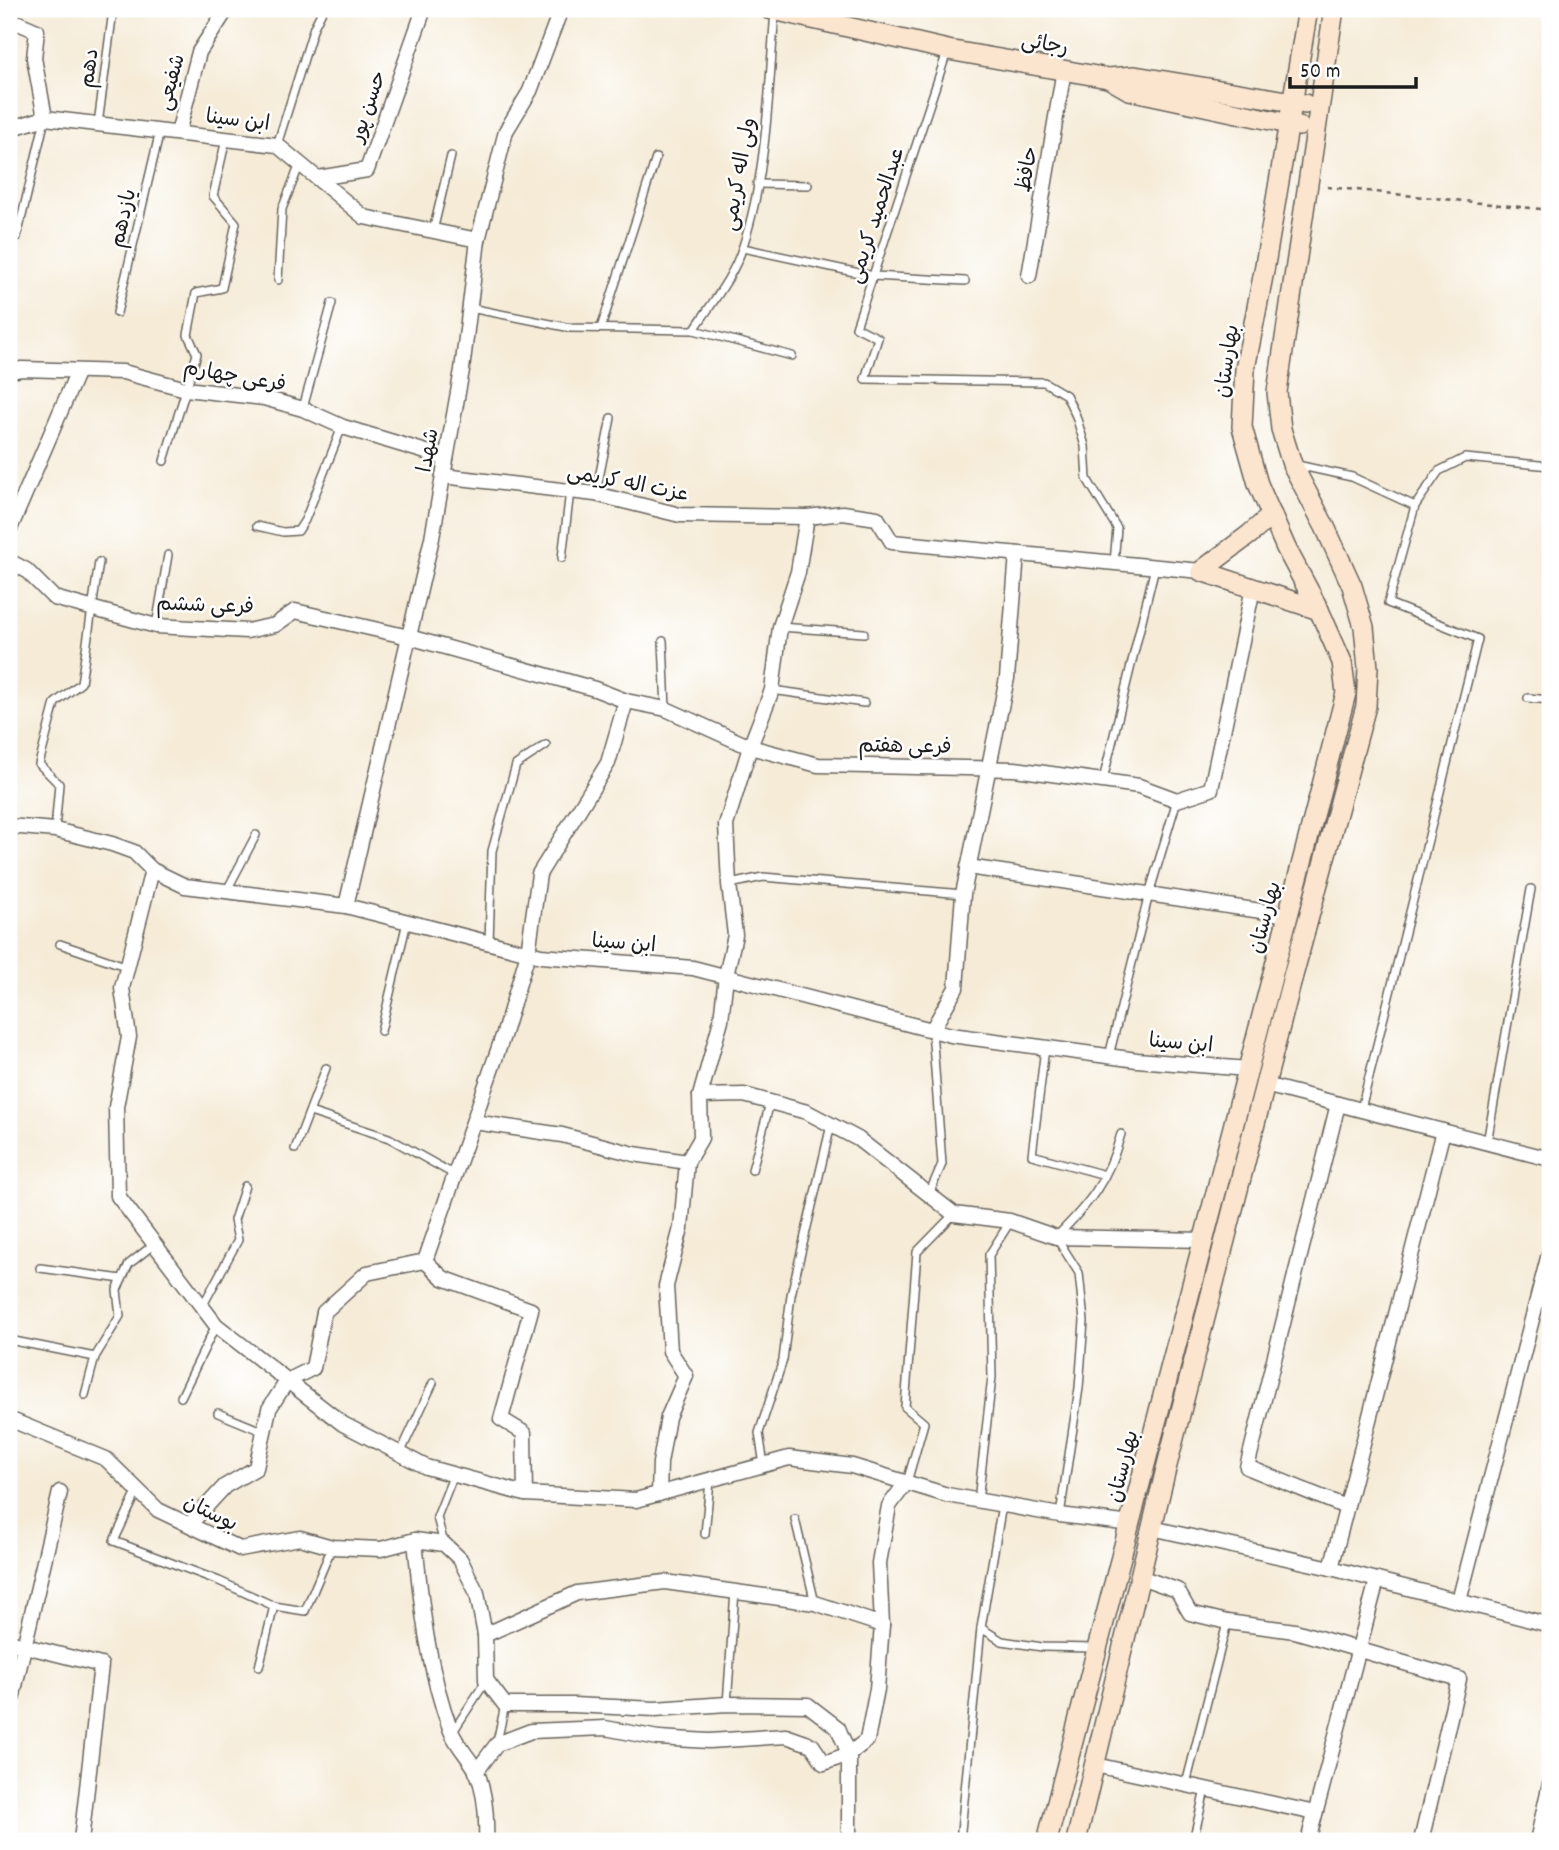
<svg xmlns="http://www.w3.org/2000/svg" width="1559" height="1850" font-family="Dekko,'Playpen Sans Arabic',sans-serif">
	<style>
		.lines { fill: none; stroke-linecap: round; stroke-linejoin: round }
		.lane-casing { stroke: #68645d; stroke-width: 10 }
		.street-casing { stroke: #68645d; stroke-width: 17 }
		.secondary-casing { stroke: #68645d; stroke-width: 22 }
		.path { stroke: #68645d; stroke-width: 2.5; stroke-dasharray: 5 5; stroke-linecap: butt }
		.lane { stroke: #fff; stroke-width: 7 }
		.street { stroke: #fff; stroke-width: 14 }
		.secondary { stroke: #fbe5cf; stroke-width: 19 }
		.labels { text-anchor: middle; stroke-width: 5; stroke-linejoin: round; paint-order: stroke }
		.street-label { font-size: 21px; fill: #1c1c1c; stroke: #fff }
	</style>
	<rect width="100%" height="100%" fill="#fff"/>
	<filter id="ink" filterUnits="userSpaceOnUse"><feTurbulence type="fractalNoise" baseFrequency=".0143" numOctaves="2"/><feDisplacementMap in="SourceGraphic" scale="14" xChannelSelector="R" yChannelSelector="G"/><feConvolveMatrix kernelMatrix="1 2 1 2 8 2 1 2 1" color-interpolation-filters="sRGB"/></filter>
	<filter id="wash" filterUnits="userSpaceOnUse"><feTurbulence type="fractalNoise" baseFrequency=".00686" numOctaves="4" result="noise"/><feDisplacementMap in="SourceGraphic" scale="28" xChannelSelector="R" yChannelSelector="G"/><feGaussianBlur stdDeviation="1.57" result="paint"/><feColorMatrix in="noise" values="0 0 0 0 0 0 0 0 0 0 0 0 0 0 0 0 0 1.4 0 .05"/><feComposite in="paint" operator="in"/></filter>
	<g filter="url(#wash)">
		<rect width="100%" height="100%" fill="#f5ebd7"/>
	</g>
	<g filter="url(#ink)">
		<g class="lines">
			<g class="lane-casing">
				<g id="lane">
					<path d="M947,52L856,327L878,338L865,379L1044,382L1066,395L1076,416L1085,446L1087,479L1117,528L1114,563"/>
					<path d="M98,124L112,18"/>
					<path d="M277,145L314,27L323,9"/>
					<path d="M757,184L808,185"/>
					<path d="M433,231L451,156"/>
					<path d="M17,237L45,119"/>
					<path d="M743,248L873,276L965,281"/>
					<path d="M278,280L282,209L300,164"/>
					<path d="M470,308L571,328L694,330L792,356"/>
					<path d="M117,313L160,131"/>
					<path d="M601,328L656,158"/>
					<path d="M694,330C711,304 734,276 743,246C767,175 769,85 775,11"/>
					<path d="M303,408L332,303"/>
					<path d="M164,461L197,354L188,335L196,293L222,288L236,223L213,196L226,139"/>
					<path d="M1297,465L1352,477L1415,506L1388,603L1478,639L1361,1109"/>
					<path d="M596,493L611,418"/>
					<path d="M1415,506L1439,471L1465,458L1550,466"/>
					<path d="M257,526L283,532L298,531L305,520L342,427"/>
					<path d="M562,558L570,491"/>
					<path d="M156,626L168,555"/>
					<path d="M780,627L864,633"/>
					<path d="M663,641L666,709"/>
					<path d="M772,690L864,703"/>
					<path d="M1528,698L1550,700"/>
					<path d="M1103,780L1155,567"/>
					<path d="M55,830L59,784L39,764L55,703L81,683L99,562"/>
					<path d="M730,884L763,877L963,894"/>
					<path d="M227,890L256,835"/>
					<path d="M489,942L492,851L516,765L546,745"/>
					<path d="M60,944L128,967"/>
					<path d="M381,1031L407,922"/>
					<path d="M1045,1048L1032,1155L1105,1175"/>
					<path d="M1109,1056L1149,894L1177,800"/>
					<path d="M310,1112L389,1138L455,1175"/>
					<path d="M1487,1143L1531,889"/>
					<path d="M295,1149L326,1068"/>
					<path d="M752,1170L770,1103"/>
					<path d="M929,1194L942,1164L932,1030"/>
					<path d="M40,1268L122,1279"/>
					<path d="M202,1307L238,1240L234,1220L245,1186"/>
					<path d="M9,1340L95,1357"/>
					<path d="M85,1395L95,1357L120,1316L117,1290L129,1264L153,1245"/>
					<path d="M181,1397L216,1325"/>
					<path d="M218,1413L264,1432"/>
					<path d="M400,1454L433,1383"/>
					<path d="M764,1465L759,1433L783,1360L791,1295L831,1125"/>
					<path d="M907,1482L924,1423L905,1407L917,1252L954,1214"/>
					<path d="M138,1490L114,1541L219,1581L274,1606"/>
					<path d="M978,1501L992,1377L989,1255L1010,1222"/>
					<path d="M1002,1505L981,1628L1002,1641L1042,1647L1095,1648"/>
					<path d="M1060,1515L1079,1388L1084,1321L1079,1273L1056,1237C1089,1204 1108,1181 1121,1134"/>
					<path d="M795,1519L815,1603"/>
					<path d="M705,1534L710,1481"/>
					<path d="M444,1544L437,1517L454,1474"/>
					<path d="M259,1667L274,1606L305,1611L332,1547"/>
					<path d="M727,1704L735,1591"/>
					<path d="M452,1733L486,1681"/>
					<path d="M497,1742L505,1705"/>
					<path d="M1186,1784L1227,1623"/>
					<path d="M960,1841L981,1628"/>
					<path d="M1193,1841L1205,1790"/>
				</g>
			</g>
			<g class="street-casing">
				<g id="street">
					<path d="M9,19L37,31L34,58L45,118"/>
					<path d="M9,129L45,118L277,145L364,217L478,240"/>
					<path d="M178,133L199,52L227,9"/>
					<path d="M318,178L367,170L424,9"/>
					<path d="M1029,276L1064,70"/>
					<path d="M9,371L22,369L123,372L186,389L264,398L303,409L343,427L446,458"/>
					<path d="M443,476L595,494L680,515L807,517L843,513L877,518L892,542L1201,571"/>
					<path d="M9,531L77,373"/>
					<path d="M9,561L26,570L54,598L156,626L247,631L275,625L295,611L409,637L595,689L626,701L666,709L750,747L818,765L1015,769L1139,786L1177,800L1211,789L1253,588"/>
					<path d="M9,826L55,830L112,844L134,852L152,870L185,886L346,906L541,956L693,968L951,1035L1137,1060L1248,1069"/>
					<path d="M968,867L1288,915"/>
					<path d="M152,870L122,988L129,1037L116,1107L118,1196L216,1325L343,1424L426,1467L525,1494L636,1500L789,1458L852,1466L947,1495L1060,1515L1131,1524"/>
					<path d="M346,906L432,538L462,370L478,240L506,131L530,91L561,9"/>
					<path d="M932,1030L956,988L963,894L1007,678L1017,554"/>
					<path d="M1265,1085L1550,1159"/>
					<path d="M700,1096L744,1095L807,1112L858,1139L954,1214L1010,1221L1056,1237L1204,1240"/>
					<path d="M1338,1104L1247,1467L1346,1507"/>
					<path d="M474,1122L562,1135L634,1154L687,1162L701,1138L700,1096L721,1020L726,976L735,935L729,884L726,825L750,747L772,690L780,627L798,572L807,517"/>
					<path d="M425,1261L443,1278L531,1310L501,1419L524,1433L525,1494"/>
					<path d="M9,1419L106,1459L158,1510L240,1549L300,1538L332,1547L381,1549L415,1540L444,1544L460,1559L477,1593L485,1635L486,1680L505,1705H573L655,1709L727,1704L808,1705L838,1728L849,1754L824,1763L812,1745L786,1736L709,1741L658,1738L605,1728L531,1731L497,1744L476,1772"/>
					<path d="M659,1494L660,1463L668,1417L686,1376L670,1351L666,1286L681,1228L687,1162"/>
					<path d="M190,1524L225,1486L256,1468L269,1409L287,1381L313,1368L324,1312L367,1273L425,1261L504,1033L528,953L539,874L608,763L626,701"/>
					<path d="M1152,1528L1331,1568L1550,1625"/>
					<path d="M415,1540C421,1605 428,1670 451,1731C457,1746 470,1758 477,1772C486,1795 487,1818 486,1841"/>
					<path d="M1331,1568L1443,1131"/>
					<path d="M1140,1577L1177,1590L1190,1613L1227,1622L1295,1631L1459,1679L1421,1841"/>
					<path d="M1459,1601L1550,1250"/>
					<path d="M485,1635L577,1593L665,1582L815,1603L882,1625"/>
					<path d="M9,1642L101,1665L81,1841"/>
					<path d="M9,1712L60,1492"/>
					<path d="M1095,1765L1315,1813"/>
					<path d="M849,1841V1754L867,1740L877,1689L882,1625L879,1563L889,1506L906,1483"/>
					<path d="M1308,1841L1377,1580"/>
					<path d="M1537,1841L1550,1783"/>
				</g>
			</g>
			<g class="secondary-casing">
				<g id="secondary">
					<path d="M769,9L948,50L1108,78L1135,76L1305,104"/>
					<path d="M1108,78L1129,90L1299,126"/>
					<path d="M1272,515L1250,534L1201,571L1319,610"/>
					<path d="M1047,1841L1346,693L1342,662L1319,610L1286,548L1258,484L1242,427L1245,369L1264,271L1308,9"/>
					<path d="M1076,1841L1165,1473L1294,972L1366,706L1368,668L1364,627L1352,586L1325,527L1292,464L1281,429L1277,392L1334,9"/>
				</g>
			</g>
			<path class="path" d="M1327,187L1550,210"/>
			<use href="#lane" class="lane"/>
			<use href="#street" class="street"/>
			<use href="#secondary" class="secondary"/>
		</g>
	</g>
	<g class="labels">
		<g class="street-label">
			<text transform="translate(1045 43) rotate(10)" y="7">رجائی</text>
			<text transform="translate(88 68) rotate(-82)" y="7">دهم</text>
			<text transform="translate(170 82) rotate(-75)" y="7">شفیعی</text>
			<text transform="translate(367 106) rotate(-71)" y="7">حسن پور</text>
			<text transform="translate(238 119) rotate(7)" y="7">ابن سینا</text>
			<text transform="translate(1026 169) rotate(-80)" y="7">حافظ</text>
			<text transform="translate(738 174) rotate(-80)" y="7">ولی اله کریمی</text>
			<text transform="translate(875 215) rotate(-72)" y="7">عبدالحمید کریمی</text>
			<text transform="translate(122 218) rotate(-77)" y="7">یازدهم</text>
			<text transform="translate(1226 361) rotate(-82)" y="7">بهارستان</text>
			<text transform="translate(235 375) rotate(10)" y="7">فرعی چهارم</text>
			<text transform="translate(427 450) rotate(-80)" y="7">شهدا</text>
			<text transform="translate(628 482) rotate(11)" y="7">عزت اله کریمی</text>
			<text transform="translate(205 604) rotate(2)" y="7">فرعی ششم</text>
			<text transform="translate(905 745) rotate(1)" y="7">فرعی هفتم</text>
			<text transform="translate(1264 917) rotate(-75)" y="7">بهارستان</text>
			<text transform="translate(624 942) rotate(4)" y="7">ابن سینا</text>
			<text transform="translate(1181 1042) rotate(5)" y="7">ابن سینا</text>
			<text transform="translate(1122 1466) rotate(-76)" y="7">بهارستان</text>
			<text transform="translate(211 1512) rotate(26)" y="7">بوستان</text>
		</g>
	</g>
	<rect width="1559" height="1850" fill="none" stroke="#fff" stroke-width="35"/>
	<path d="M1290 77v10h126v-10" fill="none" stroke="#1c1c1c" stroke-width="3.5"/>
	<text x="1300" y="77" font-size="21" fill="#1c1c1c" stroke="#ffffff" stroke-width="5" paint-order="stroke">50 m</text>
</svg>
